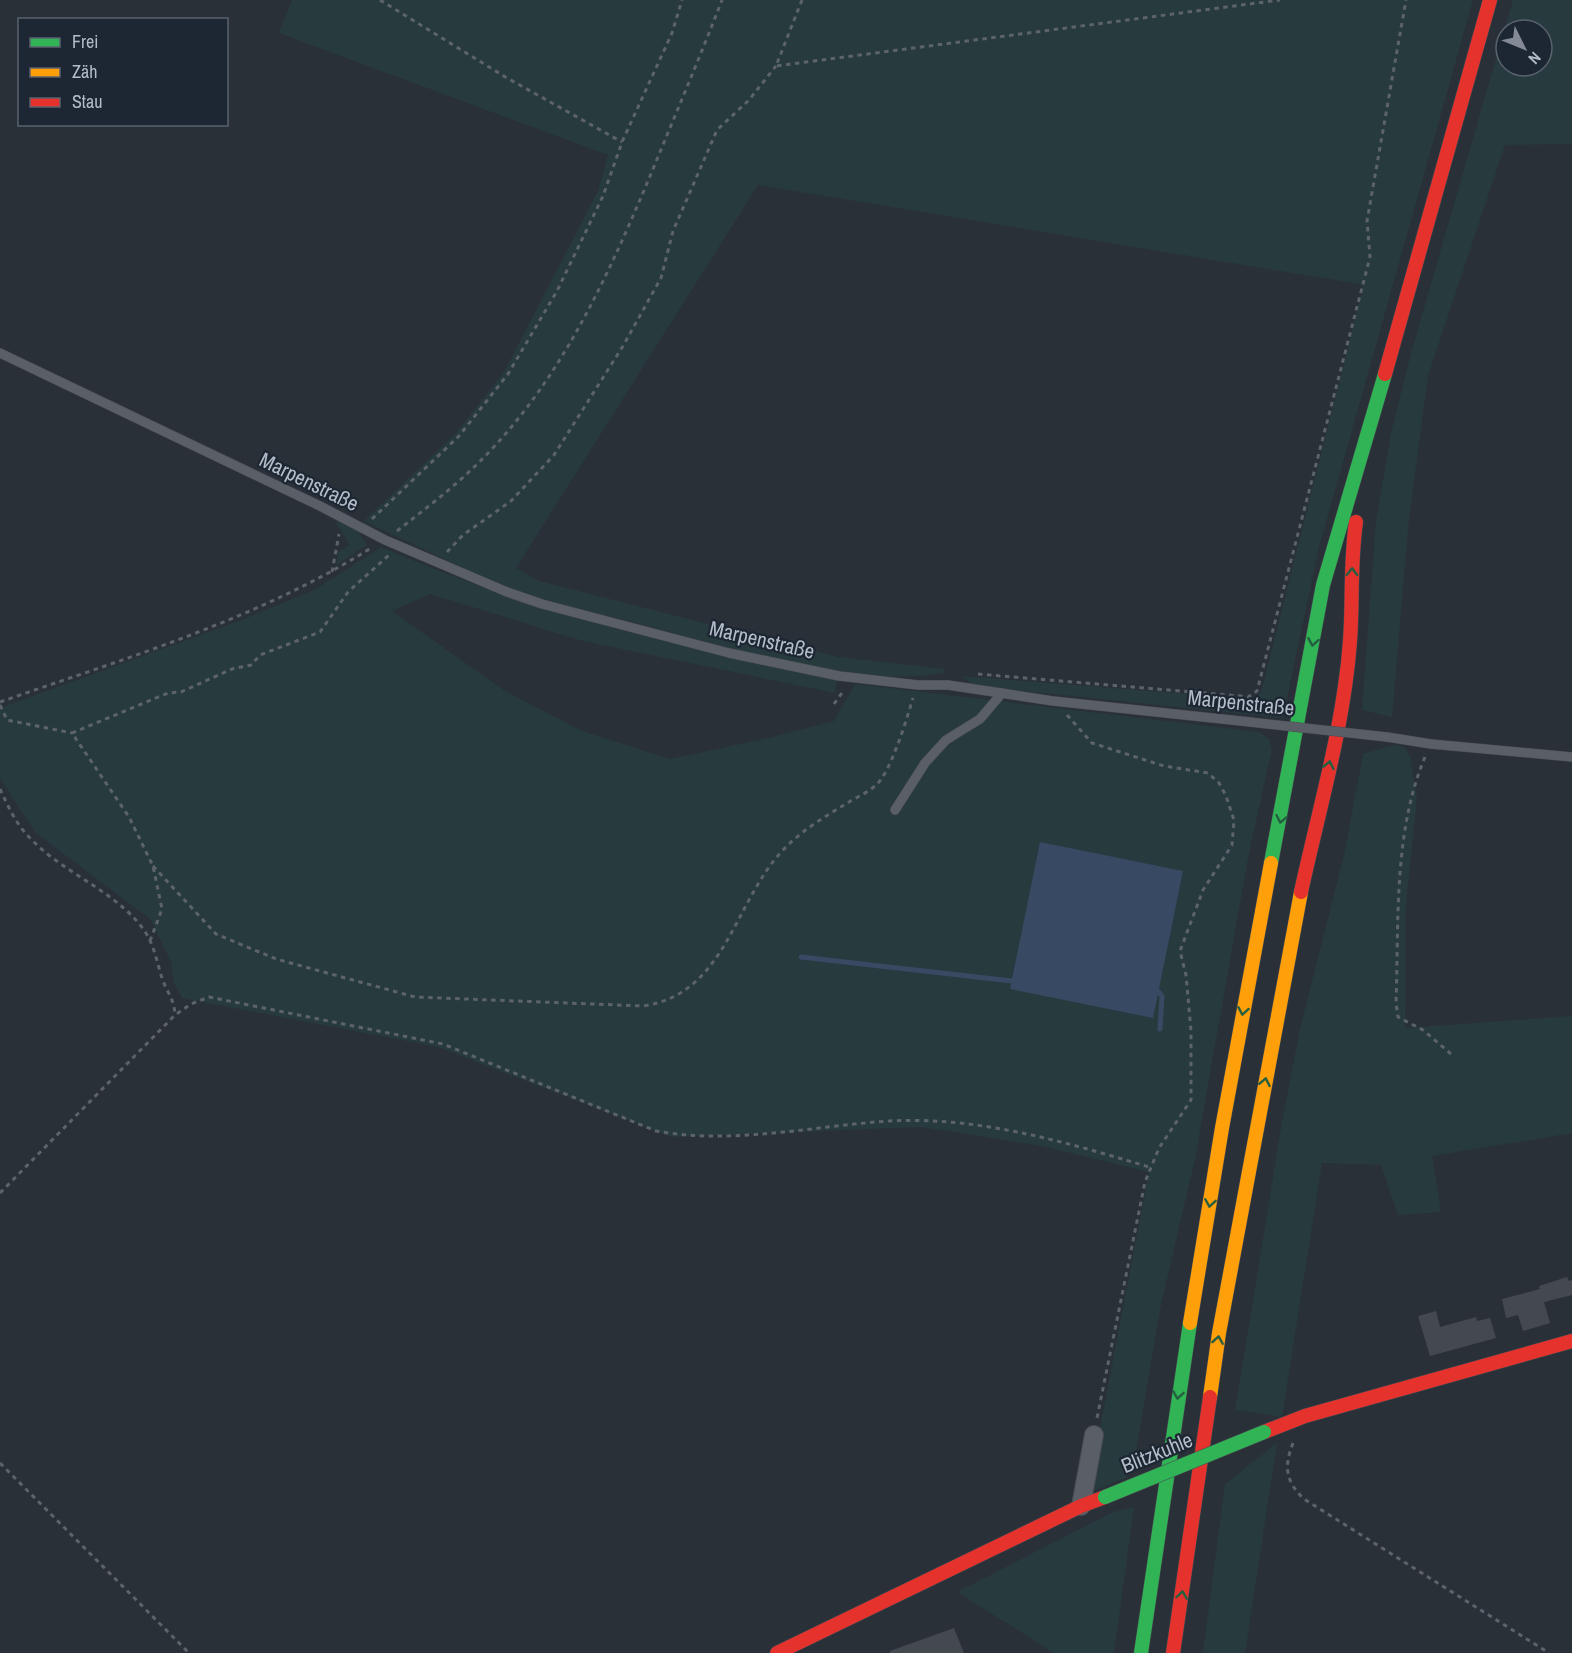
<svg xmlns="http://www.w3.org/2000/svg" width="1572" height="1653" font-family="'Archivo Narrow',sans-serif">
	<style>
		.green { fill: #273a3e; fill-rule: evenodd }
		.water { fill: #384963 }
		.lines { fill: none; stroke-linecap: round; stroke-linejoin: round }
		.stream { stroke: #384963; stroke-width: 5 }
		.building { fill: #444950 }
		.lane-casing { stroke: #484c53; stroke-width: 10 }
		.street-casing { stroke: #484c53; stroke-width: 20 }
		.fast-casing { stroke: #484c53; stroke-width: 15 }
		.slow-casing { stroke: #484c53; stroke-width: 15 }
		.jam-casing { stroke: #484c53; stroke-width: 15 }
		.path { stroke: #5d636a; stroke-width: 3; stroke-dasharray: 4.5 4.5; stroke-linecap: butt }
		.lane { stroke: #5a5e66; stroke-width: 9 }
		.street { stroke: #5a5e66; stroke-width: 18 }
		.fast { stroke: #30b455; stroke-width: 14 }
		.slow { stroke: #ff9f0a; stroke-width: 14 }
		.jam { stroke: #e5322d; stroke-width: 14 }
		.lane-bridge-casing { stroke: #484c53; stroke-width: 10; stroke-linecap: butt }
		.fast-bridge-casing { stroke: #484c53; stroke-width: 15; stroke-linecap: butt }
		.lane-bridge { stroke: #5a5e66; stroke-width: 9 }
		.fast-bridge { stroke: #30b455; stroke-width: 14 }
		.oneway { stroke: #255f41 }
		.labels { text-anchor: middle; stroke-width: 4.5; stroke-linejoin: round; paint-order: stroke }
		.street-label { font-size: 21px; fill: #b4bcc9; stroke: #1d2633 }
	</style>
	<rect width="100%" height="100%" fill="#2a3038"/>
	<g class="green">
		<path d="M292,0H1473L1318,551L1283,718L986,687L972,684L961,676L1252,699L1261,692L1363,288L1360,284L758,185L516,568L539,581L838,657L946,669L943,673C855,689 727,647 640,624C599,613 556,605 517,591C465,571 414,544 364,521L456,433L504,372L598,191L608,155L279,33Z"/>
		<path d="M1513,0H1572V144L1505,145L1428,376L1409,519L1392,717L1362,710L1376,520L1391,433L1411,353ZM1506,30H1542V66H1506Z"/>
		<path d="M337,520L356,529L367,545L336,565L338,552L350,545L337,525Z"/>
		<path d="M381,547C526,610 681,648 837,680L835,693L583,641L430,594L392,611L505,691L582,731L670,759L764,739L834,721L855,684L1259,732L1269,739L1272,749L1248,858L1195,1159L1161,1305L1133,1468L1126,1478L1095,1490L1089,1485L1149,1172L1037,1145L921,1127L671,1137L438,1047L182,998L174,982L171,962L150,919L36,833L13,799L0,777V708L239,621L316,589Z"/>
		<path d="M1394,745L1404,747L1410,756L1417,799L1406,903L1405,1028L1572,1016V1133L1432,1156L1441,1212L1398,1215L1381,1165L1322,1163L1282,1417L1235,1410L1282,1122L1300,1029L1344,855L1363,754Z"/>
		<path d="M1277,1443L1245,1653H1203L1225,1484Z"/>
		<path d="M1134,1507L1114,1653H1054L957,1592L1113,1512Z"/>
	</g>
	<path class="water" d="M1040,842L1183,871L1153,1018L1010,989Z"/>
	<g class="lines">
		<g class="stream">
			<path d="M801,957L1012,981L1017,979"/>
			<path d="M1154,986L1162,996L1160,1029"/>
		</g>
	</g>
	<g class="building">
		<path d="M1567,1277L1569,1281L1572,1280V1295L1544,1302L1550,1323L1523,1331L1518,1315L1506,1318L1502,1299L1540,1289L1539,1286Z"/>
		<path d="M1436,1311L1440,1327L1476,1317L1477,1321L1490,1318L1496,1338L1430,1356L1418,1316Z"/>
		<path d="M954,1628L964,1653H890V1651Z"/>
	</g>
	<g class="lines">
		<g class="lane-casing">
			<g id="lane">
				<path d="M0,353L320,506L385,540L507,592L542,604L729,653L839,676L918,685H948L1053,701L1250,722"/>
				<path d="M1387,737L1431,744L1572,757"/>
				<path d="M895,810L925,763L946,740L980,719L1002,693"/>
			</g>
		</g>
		<g class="street-casing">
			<path id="street" d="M1081,1506L1094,1435"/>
		</g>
		<g class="fast-casing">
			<g id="fast">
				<path d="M1271,863L1323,585L1385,374"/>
				<path d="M1141,1653L1190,1323"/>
			</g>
		</g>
		<g class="slow-casing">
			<g id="slow">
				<path d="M1190,1323L1222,1128L1271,863"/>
				<path d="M1210,1397L1219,1333L1301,892"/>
			</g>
		</g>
		<g class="jam-casing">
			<g id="jam">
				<path d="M1385,374L1490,0"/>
				<path d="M1301,892C1319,809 1344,725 1350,641C1353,601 1350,562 1356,522"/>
				<path d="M1264,1432L1305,1416L1572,1341"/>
				<path d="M777,1653L1081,1506L1105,1497"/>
				<path d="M1173,1653L1210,1397"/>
			</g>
		</g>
		<g class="path">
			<path d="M380,0L507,78L622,142"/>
			<path d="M802,0L776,66L1280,0"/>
			<path d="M372,519L459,436L508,374L557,291L603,196L622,142L672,33L682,0"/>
			<path d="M397,531C429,506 462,481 490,451C566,371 611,269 653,169C676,113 700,57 722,0"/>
			<path d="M447,552L463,535L511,501L554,455L623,346L661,278L673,231L717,130L749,100L776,66"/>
			<path d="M332,572L339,534"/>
			<path d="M978,674L1240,696L1248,697L1257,691L1370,257L1367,221L1406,0"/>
			<path d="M0,702C126,658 258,619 371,548"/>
			<path d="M834,704L844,690"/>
			<path d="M0,705L7,720L72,733"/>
			<path d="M1067,715L1092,743L1164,766L1208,773L1219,783L1226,796L1234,820L1232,845L1203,890L1180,951L1186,975L1191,1031V1100L1159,1148L1145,1182L1097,1418"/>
			<path d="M1425,757C1393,833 1399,922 1396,1003L1398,1017L1423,1030L1451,1054"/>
			<path d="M0,789C8,806 16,824 29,837C62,873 115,890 144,930C155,946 157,964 163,981C169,996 174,999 175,1015"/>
			<path d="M153,866L216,934L276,959L415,997L643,1006C726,994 733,903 783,850C802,830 826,816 849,802C857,797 869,792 876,785C891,772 907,718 913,698"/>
			<path d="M150,941L162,909L153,866L129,817L72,733L168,693L181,692L232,669L251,665L260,655L320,632L348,592L389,555"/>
			<path d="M0,1193L175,1015L191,1004L209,997L443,1044L656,1131C732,1145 813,1126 889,1121C977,1116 1066,1142 1149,1167"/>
			<path d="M1293,1443C1284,1466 1285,1481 1304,1499L1549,1653"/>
			<path d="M0,1463L189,1653"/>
		</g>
		<use href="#lane" class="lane"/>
		<use href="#street" class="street"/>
		<use href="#fast" class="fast"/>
		<use href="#slow" class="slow"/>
		<use href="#jam" class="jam"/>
		<g class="lane-bridge-casing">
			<path id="lane-bridge" d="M1250,722L1387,737"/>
		</g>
		<g class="fast-bridge-casing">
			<path id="fast-bridge" d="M1105,1497L1264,1432"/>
		</g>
		<use href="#lane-bridge" class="lane-bridge"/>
		<use href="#fast-bridge" class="fast-bridge"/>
	</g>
	<defs><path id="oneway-chevron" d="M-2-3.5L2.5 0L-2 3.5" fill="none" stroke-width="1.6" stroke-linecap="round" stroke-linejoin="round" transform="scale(1.5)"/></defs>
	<g class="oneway">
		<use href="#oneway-chevron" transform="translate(1352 572) rotate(-89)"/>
		<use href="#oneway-chevron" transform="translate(1313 642) rotate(100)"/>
		<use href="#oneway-chevron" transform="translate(1329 765) rotate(-78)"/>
		<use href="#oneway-chevron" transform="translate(1281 819) rotate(101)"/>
		<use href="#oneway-chevron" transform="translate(1243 1011) rotate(100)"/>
		<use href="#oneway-chevron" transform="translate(1265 1082) rotate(-79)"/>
		<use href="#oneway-chevron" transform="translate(1210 1203) rotate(99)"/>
		<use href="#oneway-chevron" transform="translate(1218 1340) rotate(-81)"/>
		<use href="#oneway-chevron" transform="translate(1178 1395) rotate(99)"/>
		<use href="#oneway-chevron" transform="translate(1182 1595) rotate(-82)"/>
	</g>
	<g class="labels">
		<g class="street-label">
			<text transform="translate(309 482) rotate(26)" y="7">Marpenstraße</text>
			<text transform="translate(762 640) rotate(13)" y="7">Marpenstraße</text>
			<text transform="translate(1241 703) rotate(6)" y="7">Marpenstraße</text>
			<text transform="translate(1157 1453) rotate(-22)" y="7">Blitzkuhle</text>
		</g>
	</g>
	<rect x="18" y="18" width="210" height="108" fill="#1d2633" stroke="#59626f" stroke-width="1.5"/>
	<rect x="30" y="38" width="30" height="9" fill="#30b455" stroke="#59626f" stroke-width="1.5"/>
	<text x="72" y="48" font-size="18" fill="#b4bcc9">Frei</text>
	<rect x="30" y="68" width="30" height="9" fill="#ff9f0a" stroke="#59626f" stroke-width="1.5"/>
	<text x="72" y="78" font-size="18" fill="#b4bcc9">Zäh</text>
	<rect x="30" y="98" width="30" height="9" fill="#e5322d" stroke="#59626f" stroke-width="1.5"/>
	<text x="72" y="108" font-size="18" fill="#b4bcc9">Stau</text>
	<g transform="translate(1524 48) rotate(133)"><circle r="28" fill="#1d2633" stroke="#59626f" stroke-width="1.5"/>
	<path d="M0-4.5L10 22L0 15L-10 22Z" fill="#848b96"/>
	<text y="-9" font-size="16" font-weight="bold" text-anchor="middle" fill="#b4bcc9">N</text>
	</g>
</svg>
